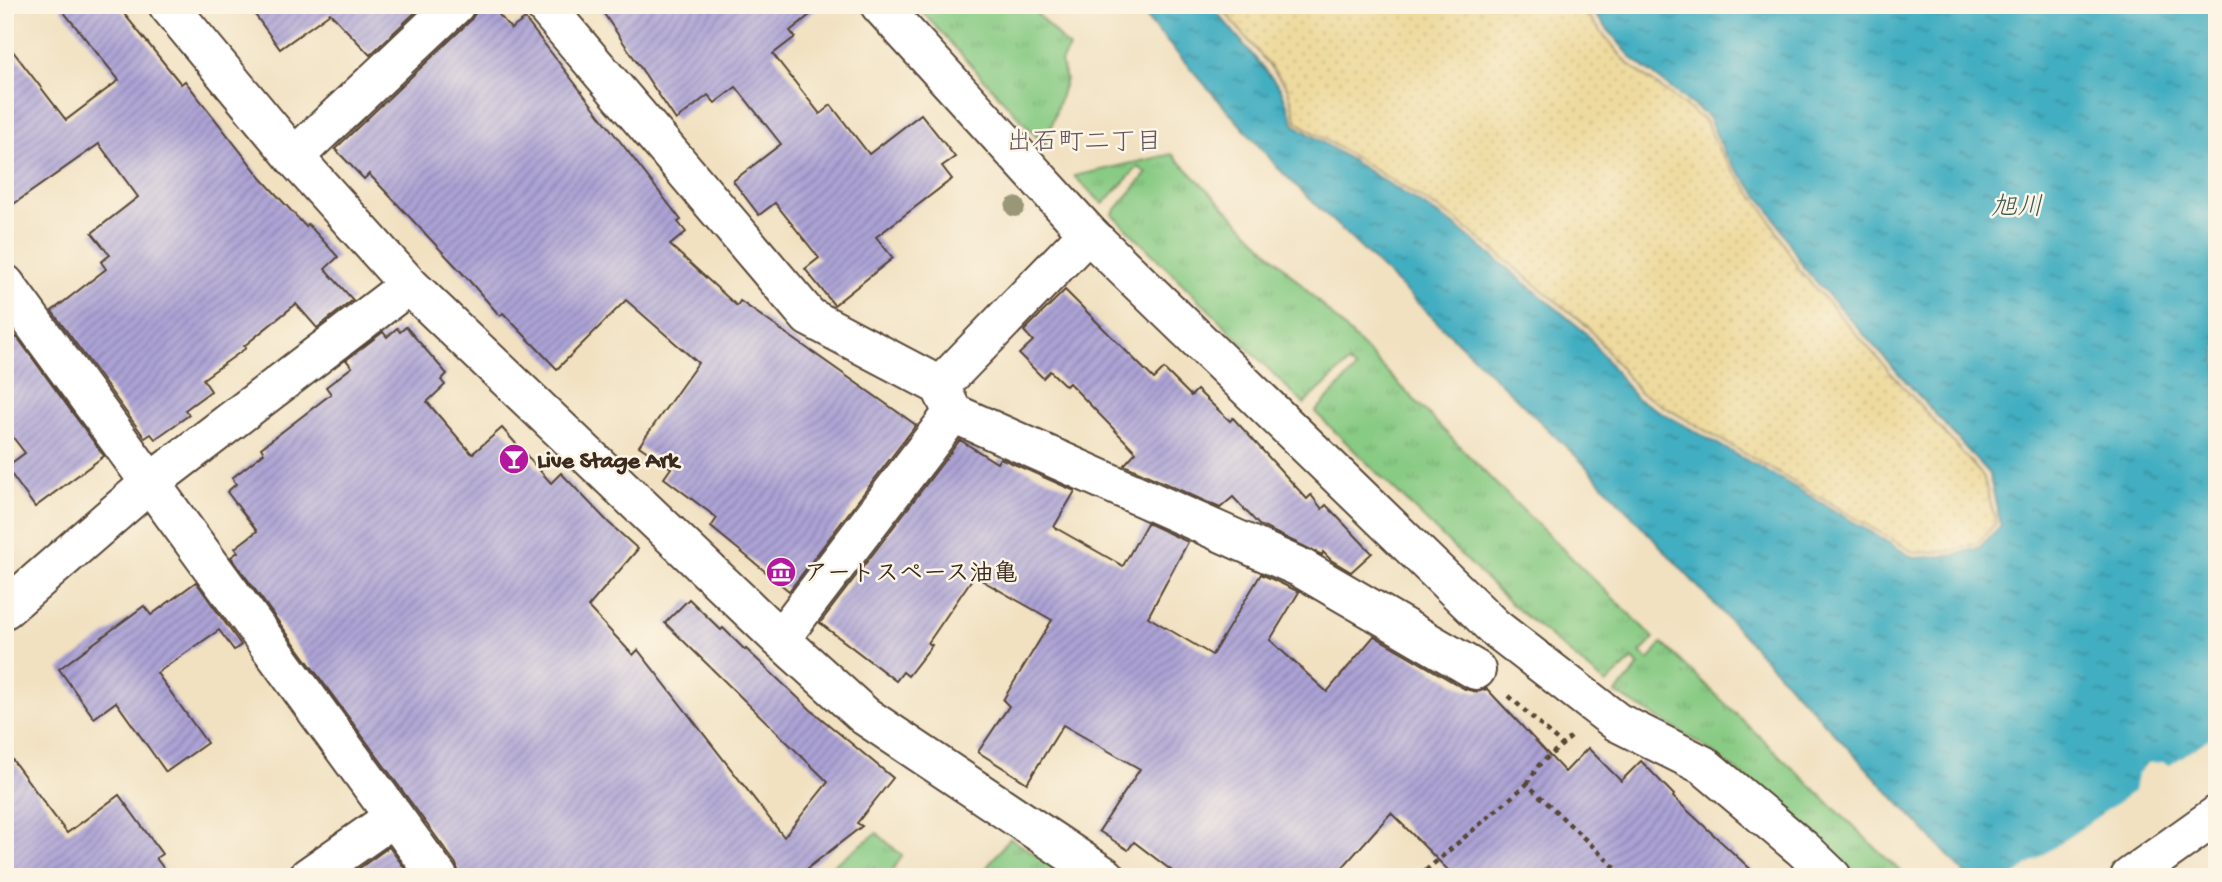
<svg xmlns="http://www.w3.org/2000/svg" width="2222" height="882" font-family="'Gochi Hand','Klee One',sans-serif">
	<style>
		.grass { fill: url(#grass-tufts); stroke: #627a51; stroke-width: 2 }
		.sand { fill: url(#sand-dots); stroke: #94825e; stroke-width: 2 }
		.water { fill: url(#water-ripples); stroke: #3e6c70; stroke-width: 2 }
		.pier { fill: #f1e1c1 }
		.building { fill: url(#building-hatch) }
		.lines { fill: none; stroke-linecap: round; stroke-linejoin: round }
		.minor-casing { stroke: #564536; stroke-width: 42 }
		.major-casing { stroke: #564536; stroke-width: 42 }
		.path { stroke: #564536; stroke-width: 4.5; stroke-dasharray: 5 5; stroke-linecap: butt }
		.minor { stroke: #fff; stroke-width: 38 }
		.major { stroke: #fff; stroke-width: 38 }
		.tree { fill: #9a9778 }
		.labels { text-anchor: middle; stroke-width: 5; stroke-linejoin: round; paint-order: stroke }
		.poi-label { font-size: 24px; font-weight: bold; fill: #3b2a1e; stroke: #fcf5e5; text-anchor: start }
		.neighbourhood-label { font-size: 26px; fill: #63545e; stroke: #fcf5e5 }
		.water-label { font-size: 26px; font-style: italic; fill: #3d5857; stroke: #fcf5e5 }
	</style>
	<defs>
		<pattern id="grass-tufts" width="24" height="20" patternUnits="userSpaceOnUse" patternTransform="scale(1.75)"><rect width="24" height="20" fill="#88cb84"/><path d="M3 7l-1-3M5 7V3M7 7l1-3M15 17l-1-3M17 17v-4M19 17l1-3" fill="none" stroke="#76ae72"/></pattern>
		<pattern id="sand-dots" width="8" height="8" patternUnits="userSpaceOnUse" patternTransform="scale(1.75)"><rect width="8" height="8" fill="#eeda9e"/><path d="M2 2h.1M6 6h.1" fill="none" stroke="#cdbb88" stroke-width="1.8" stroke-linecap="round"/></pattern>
		<pattern id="water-ripples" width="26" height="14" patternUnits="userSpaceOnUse" patternTransform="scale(1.75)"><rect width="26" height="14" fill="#42aec1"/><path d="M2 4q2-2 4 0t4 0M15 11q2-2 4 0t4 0" fill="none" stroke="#388e9c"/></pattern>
		<pattern id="building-hatch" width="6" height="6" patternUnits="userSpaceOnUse" patternTransform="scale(1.75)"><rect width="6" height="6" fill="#aca3d6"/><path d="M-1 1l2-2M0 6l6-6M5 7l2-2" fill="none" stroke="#8d85ad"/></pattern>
	</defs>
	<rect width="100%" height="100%" fill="#fcf5e5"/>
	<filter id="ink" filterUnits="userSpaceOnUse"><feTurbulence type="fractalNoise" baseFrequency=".0143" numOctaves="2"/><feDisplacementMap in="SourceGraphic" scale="14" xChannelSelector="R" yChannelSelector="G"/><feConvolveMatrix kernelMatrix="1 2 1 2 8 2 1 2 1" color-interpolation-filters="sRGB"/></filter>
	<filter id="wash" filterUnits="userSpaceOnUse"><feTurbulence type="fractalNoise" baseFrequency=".00686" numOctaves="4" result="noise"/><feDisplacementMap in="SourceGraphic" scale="28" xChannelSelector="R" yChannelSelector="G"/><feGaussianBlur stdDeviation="1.57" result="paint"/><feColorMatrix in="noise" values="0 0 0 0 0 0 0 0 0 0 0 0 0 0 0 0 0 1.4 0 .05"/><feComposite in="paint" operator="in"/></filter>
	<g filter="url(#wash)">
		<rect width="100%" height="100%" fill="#f1e1c1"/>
		<g class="grass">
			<path d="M916,5H1029L1069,48L1061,62L1066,79L1045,146Z"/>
			<path d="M1172,154L1362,346L1498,486L1654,638L1640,653L1649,660L1662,643L1906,877H1860L1773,798L1699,743L1616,693L1639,666L1633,659L1606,684L1509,602L1315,412L1356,369L1348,363L1304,404L1112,214L1147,173L1138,167L1103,204L1074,176Z"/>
			<path d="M877,833L902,856L888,877H817Z"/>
			<path d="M1010,838L1070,877H979Z"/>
		</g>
		<path class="sand" d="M1219,5H1579L1627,63L1705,121L1723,157L1763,208L1800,271L1983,476L1996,523L1978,543L1953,551L1915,553L1639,392L1588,327L1456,220L1297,122L1287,87Z"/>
		<path class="water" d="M1124,5H1211L1281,89L1295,125L1453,224L1585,332L1636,398L1798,489L1914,558L1955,555L1980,547L2001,525L1989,474L1804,268L1768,207L1726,156L1708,117L1632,58L1587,5H2217V877H1968L1582,462L1281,171L1141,12Z"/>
		<path class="pier" d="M2217,733V877H2012L2134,791L2137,775L2147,763L2163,762L2170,765Z"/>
		<g id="blocks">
			<g class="building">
				<path d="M58,5H117L181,84L185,81L262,179L306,227L308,224L338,257L325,269L353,300L317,328L296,304L244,346L246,348L203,379L211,391L185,410L189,415L155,439L151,434L145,438L52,311L106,269L101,262L110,255L92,233L138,197L99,144L5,210V41L66,120L119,80Z"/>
				<path d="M248,5H423L370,55L330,13L280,49Z"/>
				<path d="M476,5H491L511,29L525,19L681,220L678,222L686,232L670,245L737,306L740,301L916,425L789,591L711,527L717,518L664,478L671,468L639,446L698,363L626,300L557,369L503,313L500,316L466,277L369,174L364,179L335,149L470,21L476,12Z"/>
				<path d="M598,5H822L790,31L795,37L773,54L820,114L831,105L869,154L921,114L955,157L942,166L952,179L876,237L893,258L834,305L805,269L819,258L775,203L759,215L733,181L781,144L736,87L715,103L708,95L676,120Z"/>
				<path d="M1065,290L1154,379L1164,369L1191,396L1197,390L1230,421L1233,418L1307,499L1311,495L1322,509L1326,505L1372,553L1351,572L1331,560L1323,552L1322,555L1259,525L1233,497L1220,508L1124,465L1136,452L1069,383L1066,386L1050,371L1043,378L1019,354L1033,341L1024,331Z"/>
				<path d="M406,327L447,374L441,380L445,385L427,402L472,454L502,428L551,483L561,473L609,523L638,549L588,607L633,655L638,650L784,837L828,782L665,623L689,599L721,630L723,628L745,650L746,649L811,710L893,778L857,823L862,826L808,868L814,877H460L456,864L231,557L238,552L235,548L257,531L227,492L236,484L232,478L264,453L261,448L331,394L326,387L352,367L346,360L383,332L387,337L397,328L400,332Z"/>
				<path d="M17,337L104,456L35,507L6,467L25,453L5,427V346Z"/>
				<path d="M960,440L997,463L1000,458L1075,491L1054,527L1123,566L1147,523L1188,542L1148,617L1212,655L1261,574L1299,592L1270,640L1327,692L1374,636L1465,689L1477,692L1487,689L1565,772L1588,748L1621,781L1641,761L1674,795L1673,797L1759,877H1455L1391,813L1334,877H1180L1134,842L1128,850L1099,831L1140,769L1063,725L1027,783L978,752L1009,706L1003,700L1052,620L974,576L928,643L932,645L908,676L903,672L896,681L820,623Z"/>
				<path d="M196,582L241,645L234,650L219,630L157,673L207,743L166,772L116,702L94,718L59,669L144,606L151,615Z"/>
				<path d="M5,750L67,833L119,795L162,854L156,858L170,877H5Z"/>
				<path d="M389,847L409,874L405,877H347Z"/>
			</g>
		</g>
	</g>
	<g filter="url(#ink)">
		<use href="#blocks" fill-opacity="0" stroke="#564536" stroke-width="2"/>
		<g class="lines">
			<g class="minor-casing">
				<g id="minor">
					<path d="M168,5L294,157L409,285L780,639L865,716L1106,877"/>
					<path d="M544,5L809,317L940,386L953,413L1301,568L1476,670"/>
					<path d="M880,5L1088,233L1494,627L1617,722L1703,765L1803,849L1832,877"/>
					<path d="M294,157L455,5"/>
					<path d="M5,284L438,877"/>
					<path d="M940,386L1088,233"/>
					<path d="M5,609L150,483L409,285"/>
					<path d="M780,639L953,413"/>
					<path d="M308,877L394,817"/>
				</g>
			</g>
			<g class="major-casing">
				<path id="major" d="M2130,877L2217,815"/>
			</g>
			<g class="path">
				<path d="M1509,696L1562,745"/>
				<path d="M1527,784L1539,765L1571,737"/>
				<path d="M1418,877L1527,784L1625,877"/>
			</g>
			<use href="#minor" class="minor"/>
			<use href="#major" class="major"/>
		</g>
		<circle class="tree" cx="1015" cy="207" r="10"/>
	</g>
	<defs>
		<g id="bar-disc" transform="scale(1.575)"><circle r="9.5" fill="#b5179e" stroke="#fcf5e5"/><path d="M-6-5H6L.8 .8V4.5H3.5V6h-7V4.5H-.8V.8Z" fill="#fff"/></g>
		<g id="museum-disc" transform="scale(1.575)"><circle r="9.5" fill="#b5179e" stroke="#fcf5e5"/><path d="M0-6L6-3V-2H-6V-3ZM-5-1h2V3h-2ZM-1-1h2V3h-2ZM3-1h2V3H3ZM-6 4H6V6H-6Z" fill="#fff"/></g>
	</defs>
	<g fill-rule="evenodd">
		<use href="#bar-disc" x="514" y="459"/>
		<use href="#museum-disc" x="781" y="572"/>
	</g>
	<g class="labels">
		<g class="poi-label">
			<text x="537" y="467">Live Stage Ark</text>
			<text x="804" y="580">アートスペース油亀</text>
		</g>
		<g class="neighbourhood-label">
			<text x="1084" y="149">出石町二丁目</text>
		</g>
		<g class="water-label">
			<text x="2017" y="214">旭川</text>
		</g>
	</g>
	<rect width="2222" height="882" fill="none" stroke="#fcf5e5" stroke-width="28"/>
</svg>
